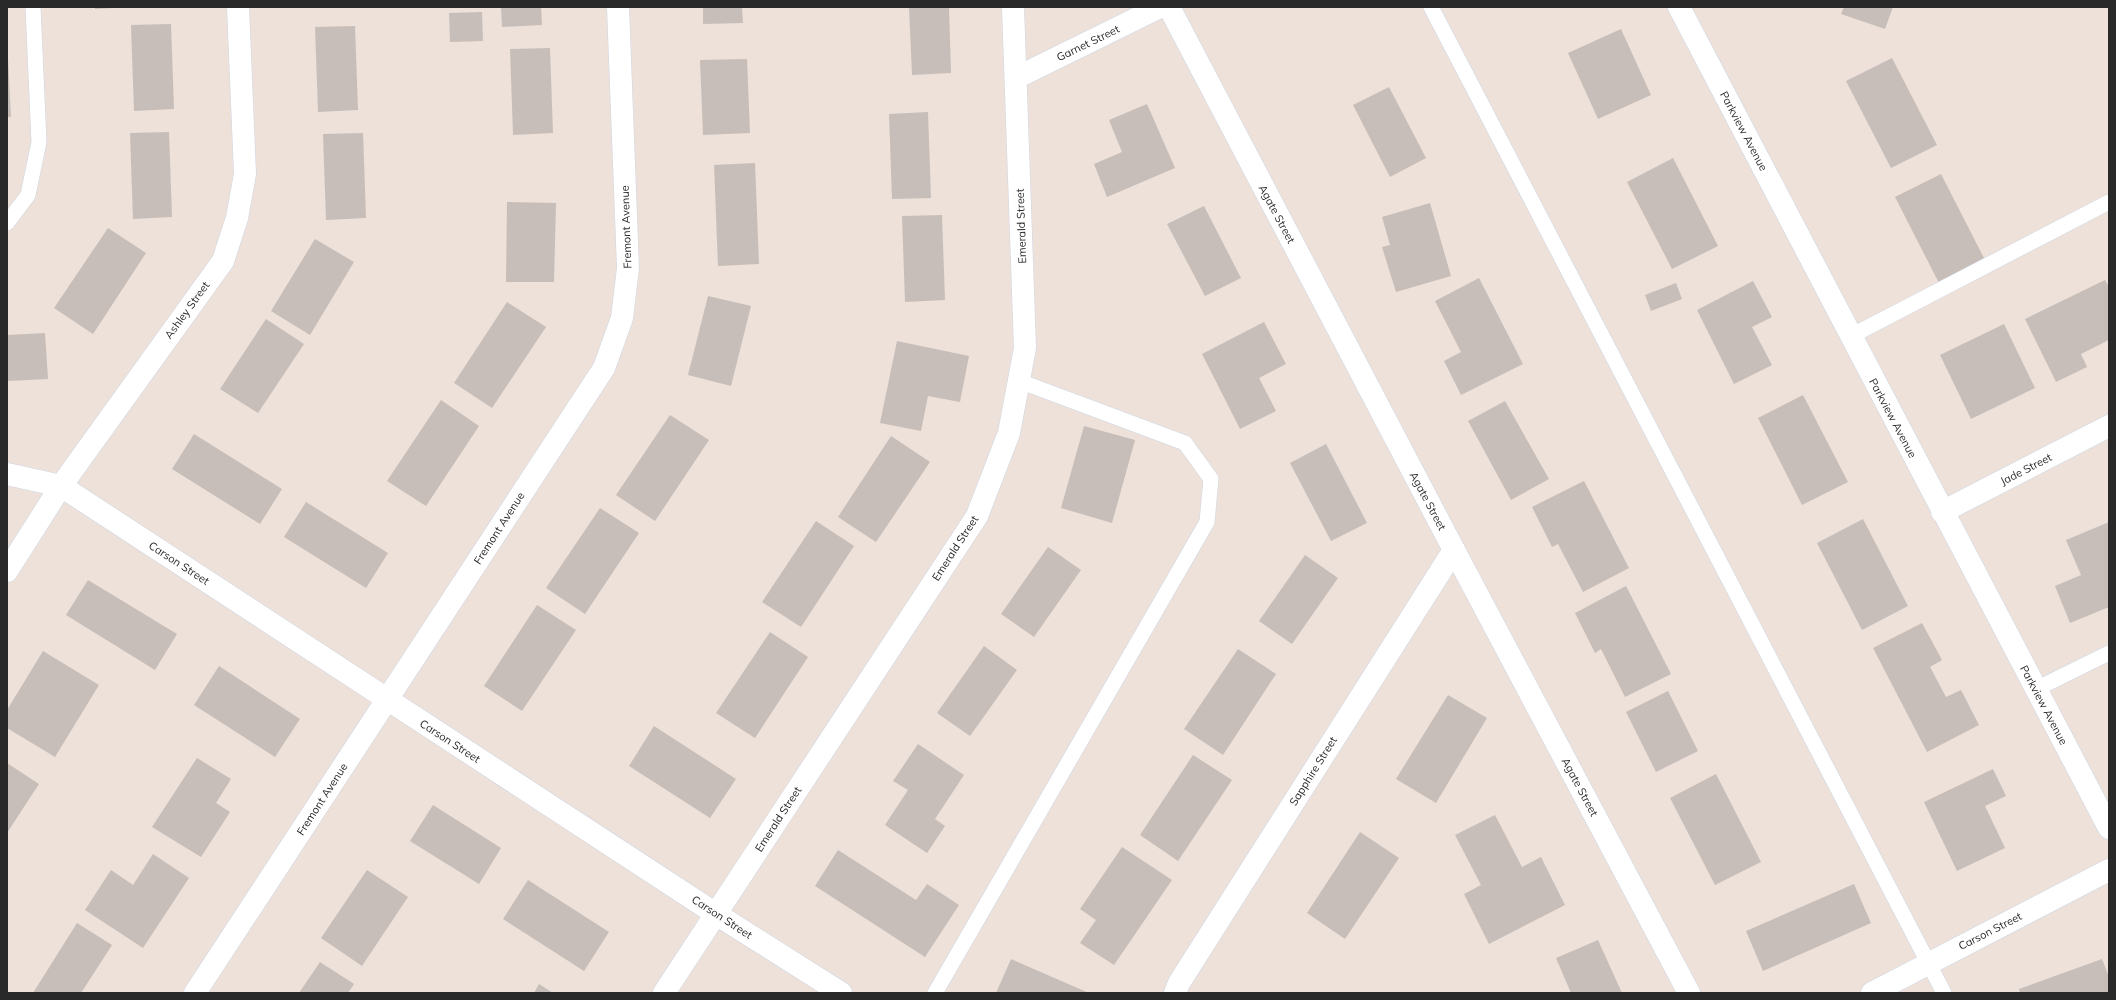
<svg xmlns="http://www.w3.org/2000/svg" width="2116" height="1000" font-family="Mulish,sans-serif">
	<style>
		.building { fill: #c8beb9 }
		.lines { fill: none; stroke-linecap: round; stroke-linejoin: round }
		.lane-casing { stroke: #ced6e3; stroke-width: 16 }
		.street-casing { stroke: #ced6e3; stroke-width: 23 }
		.lane { stroke: #fff; stroke-width: 15 }
		.street { stroke: #fff; stroke-width: 22 }
		.labels { text-anchor: middle; stroke-width: 3.5; stroke-linejoin: round; paint-order: stroke }
		.street-label { font-size: 11px; fill: #292929; stroke: #fff }
	</style>
	<rect width="100%" height="100%" fill="#ede1d9"/>
	<g class="building">
		<path d="M95,7H113L114,8L95,9Z"/>
		<path d="M501,7H541L542,25L502,27Z"/>
		<path d="M703,7H742L743,23L703,24Z"/>
		<path d="M909,7H949L951,73L912,75Z"/>
		<path d="M1844,7H1893L1885,29L1841,14Z"/>
		<path d="M482,12L483,41L450,42L449,13Z"/>
		<path d="M171,24L174,109L134,111L131,25Z"/>
		<path d="M355,26L358,110L318,112L315,27Z"/>
		<path d="M1621,29L1651,95L1598,119L1568,53Z"/>
		<path d="M7,38L11,117H7Z"/>
		<path d="M550,48L553,133L513,135L510,49Z"/>
		<path d="M1892,58L1937,145L1891,168L1846,81Z"/>
		<path d="M747,59L750,133L703,135L700,60Z"/>
		<path d="M1389,87L1426,158L1390,177L1353,105Z"/>
		<path d="M1147,104L1175,168L1107,197L1094,164L1122,152L1109,120Z"/>
		<path d="M928,112L931,198L892,199L889,114Z"/>
		<path d="M169,132L172,217L133,219L130,133Z"/>
		<path d="M363,133L366,218L326,220L323,134Z"/>
		<path d="M1673,158L1718,246L1672,269L1627,182Z"/>
		<path d="M755,163L759,264L718,266L714,165Z"/>
		<path d="M1941,174L1986,262L1940,285L1895,197Z"/>
		<path d="M507,202L556,203L554,282H506Z"/>
		<path d="M1430,203L1451,276L1396,292L1382,247L1390,245L1382,217Z"/>
		<path d="M1204,206L1241,278L1205,296L1167,224Z"/>
		<path d="M942,215L945,300L905,302L902,216Z"/>
		<path d="M108,228L146,253L93,334L54,308Z"/>
		<path d="M315,239L354,262L310,335L271,311Z"/>
		<path d="M1479,278L1523,364L1461,395L1444,361L1461,352L1435,301Z"/>
		<path d="M2105,280L2109,287V340L2081,354L2087,367L2056,382L2025,319Z"/>
		<path d="M1753,281L1772,317L1752,327L1772,365L1734,384L1697,310Z"/>
		<path d="M1676,283L1682,299L1651,311L1645,295Z"/>
		<path d="M708,296L751,306L731,386L688,375Z"/>
		<path d="M507,302L546,327L492,408L454,383Z"/>
		<path d="M266,319L304,344L258,413L220,389Z"/>
		<path d="M1264,322L1286,364L1259,378L1276,411L1240,429L1202,354Z"/>
		<path d="M2004,324L2035,388L1971,419L1940,355Z"/>
		<path d="M45,333L48,379L7,381V335Z"/>
		<path d="M897,341L969,356L960,402L928,396L921,431L880,423Z"/>
		<path d="M1803,395L1848,482L1802,505L1758,418Z"/>
		<path d="M441,400L479,426L426,506L387,481Z"/>
		<path d="M1505,401L1549,479L1511,500L1468,421Z"/>
		<path d="M670,415L709,440L655,521L616,495Z"/>
		<path d="M1084,426L1135,440L1112,523L1061,508Z"/>
		<path d="M194,434L282,489L260,524L172,469Z"/>
		<path d="M891,436L930,462L876,542L838,517Z"/>
		<path d="M1326,444L1367,523L1331,541L1290,463Z"/>
		<path d="M1584,481L1629,568L1583,592L1558,544L1552,547L1532,507Z"/>
		<path d="M306,502L388,553L366,588L284,537Z"/>
		<path d="M600,508L639,533L585,614L546,588Z"/>
		<path d="M1863,519L1908,606L1862,630L1817,543Z"/>
		<path d="M816,521L854,546L801,627L762,602Z"/>
		<path d="M2109,522V607L2070,623L2055,586L2081,575L2066,540Z"/>
		<path d="M1048,547L1081,570L1034,637L1001,614Z"/>
		<path d="M1305,555L1338,578L1292,644L1259,621Z"/>
		<path d="M88,580L177,634L155,670L66,615Z"/>
		<path d="M1626,586L1671,674L1625,697L1601,649L1595,653L1575,613Z"/>
		<path d="M537,605L576,630L522,711L484,686Z"/>
		<path d="M1922,623L1942,660L1930,667L1946,697L1961,690L1979,725L1927,752L1873,648Z"/>
		<path d="M770,632L808,657L755,738L716,713Z"/>
		<path d="M984,646L1017,670L970,736L937,713Z"/>
		<path d="M1238,649L1276,674L1223,755L1184,729Z"/>
		<path d="M43,651L99,685L55,757L7,728V710Z"/>
		<path d="M219,666L300,719L275,757L194,705Z"/>
		<path d="M1668,691L1698,751L1656,772L1626,712Z"/>
		<path d="M1448,695L1487,718L1436,803L1396,779Z"/>
		<path d="M654,726L736,779L710,818L629,766Z"/>
		<path d="M918,744L964,775L935,819L945,826L927,853L885,825L908,790L893,781Z"/>
		<path d="M1193,755L1232,780L1178,861L1140,835Z"/>
		<path d="M197,758L231,779L216,803L230,812L201,857L152,827Z"/>
		<path d="M7,763L39,784L7,833Z"/>
		<path d="M1993,769L2006,796L1985,806L2005,848L1957,871L1924,802Z"/>
		<path d="M1716,774L1761,862L1715,885L1670,798Z"/>
		<path d="M433,805L501,848L479,884L410,841Z"/>
		<path d="M1495,815L1522,867L1541,857L1565,905L1489,944L1464,894L1481,885L1455,835Z"/>
		<path d="M1360,832L1399,858L1345,939L1307,913Z"/>
		<path d="M1122,847L1172,880L1114,965L1080,943L1096,920L1080,909Z"/>
		<path d="M838,850L916,900L927,884L959,905L925,957L815,886Z"/>
		<path d="M153,854L189,878L143,948L85,910L111,870L133,885Z"/>
		<path d="M367,870L408,897L362,966L321,938Z"/>
		<path d="M528,880L609,932L584,971L503,919Z"/>
		<path d="M1854,884L1871,923L1763,971L1746,931Z"/>
		<path d="M77,923L112,945L81,993H33Z"/>
		<path d="M1598,940L1622,993H1571L1556,958Z"/>
		<path d="M1011,959L1089,993H996Z"/>
		<path d="M2102,959L2109,977V993H2020L2019,989Z"/>
		<path d="M320,962L354,984L348,993H299Z"/>
		<path d="M539,984L553,993H534Z"/>
	</g>
	<g class="lines">
		<g class="lane-casing">
			<g id="lane">
				<path d="M1431,7L1944,993"/>
				<path d="M7,223L28,195L39,142L33,7"/>
				<path d="M1851,336L2109,202"/>
				<path d="M2036,689L2109,653"/>
				<path d="M935,993L1207,522L1211,479L1185,443L1019,381"/>
			</g>
		</g>
		<g class="street-casing">
			<g id="street">
				<path d="M1169,7L1454,550L1689,993"/>
				<path d="M1679,7L2109,828"/>
				<path d="M1016,78L1160,7"/>
				<path d="M7,474L61,486L716,914L841,993"/>
				<path d="M1942,512L2109,426"/>
				<path d="M7,571L61,486L223,261L237,218L245,174L238,7"/>
				<path d="M195,993L604,368L622,318L628,268L618,7"/>
				<path d="M664,993L977,516L1009,433L1025,348L1013,7"/>
				<path d="M1175,993L1179,983L1454,550"/>
				<path d="M1872,993L2109,870"/>
			</g>
		</g>
		<use href="#lane" class="lane"/>
		<use href="#street" class="street"/>
	</g>
	<g class="labels">
		<g class="street-label">
			<text transform="translate(1088 43) rotate(-26)" y="4">Garnet Street</text>
			<text transform="translate(1744 131) rotate(62)" y="4">Parkview Avenue</text>
			<text transform="translate(1277 214) rotate(62)" y="4">Agate Street</text>
			<text transform="translate(1021 226) rotate(-92)" y="4">Emerald Street</text>
			<text transform="translate(626 227) rotate(-92)" y="4">Fremont Avenue</text>
			<text transform="translate(187 310) rotate(-54)" y="4">Ashley Street</text>
			<text transform="translate(1893 418) rotate(62)" y="4">Parkview Avenue</text>
			<text transform="translate(2026 469) rotate(-27)" y="4">Jade Street</text>
			<text transform="translate(1428 501) rotate(62)" y="4">Agate Street</text>
			<text transform="translate(499 528) rotate(-57)" y="4">Fremont Avenue</text>
			<text transform="translate(955 548) rotate(-57)" y="4">Emerald Street</text>
			<text transform="translate(179 563) rotate(33)" y="4">Carson Street</text>
			<text transform="translate(2044 705) rotate(62)" y="4">Parkview Avenue</text>
			<text transform="translate(450 741) rotate(33)" y="4">Carson Street</text>
			<text transform="translate(1313 771) rotate(-58)" y="4">Sapphire Street</text>
			<text transform="translate(1580 787) rotate(62)" y="4">Agate Street</text>
			<text transform="translate(322 799) rotate(-57)" y="4">Fremont Avenue</text>
			<text transform="translate(778 819) rotate(-57)" y="4">Emerald Street</text>
			<text transform="translate(722 917) rotate(33)" y="4">Carson Street</text>
			<text transform="translate(1990 931) rotate(-27)" y="4">Carson Street</text>
		</g>
	</g>
	<rect width="2116" height="1000" fill="none" stroke="#292929" stroke-width="16"/>
</svg>
